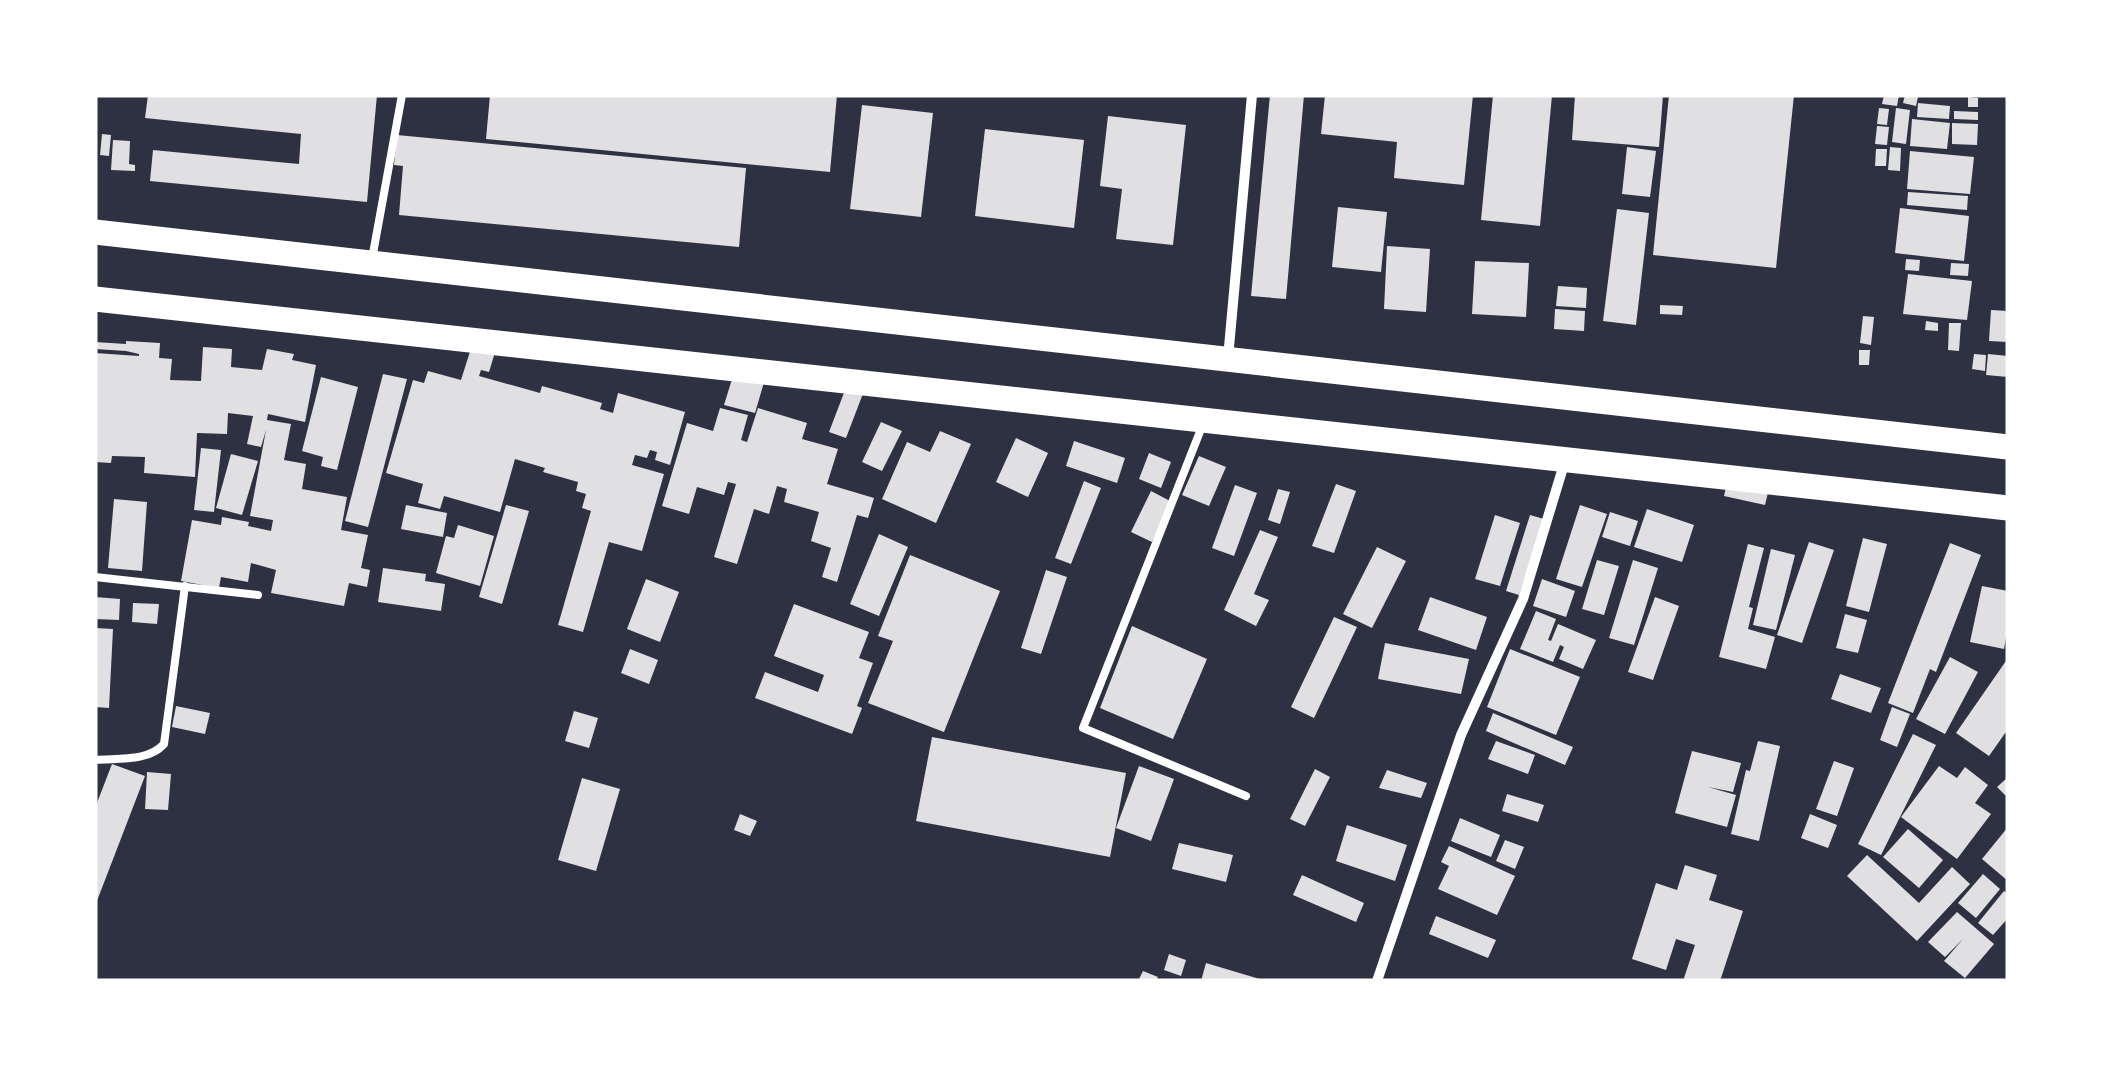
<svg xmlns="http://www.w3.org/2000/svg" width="2103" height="1076" font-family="'Nunito Sans',sans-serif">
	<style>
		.building { fill: #e0e0e3 }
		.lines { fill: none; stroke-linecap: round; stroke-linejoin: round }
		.service { stroke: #fff; stroke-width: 8 }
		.minor { stroke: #fff; stroke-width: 10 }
		.trunk { stroke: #fff; stroke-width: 25 }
	</style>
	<rect width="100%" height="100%" fill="#2d3142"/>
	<g class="building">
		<path d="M148,95H377L367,202L150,181L153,150L299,164L301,134L145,118Z"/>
		<path d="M490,95H837L830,172L486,139Z"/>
		<path d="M1270,95H1304L1286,299L1251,296Z"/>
		<path d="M1325,95H1473L1464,185L1394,178L1397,142L1321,134Z"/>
		<path d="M1493,95H1552L1540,226L1481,220Z"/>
		<path d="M1575,95H1663L1659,147L1572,140Z"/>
		<path d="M1669,95H1794L1776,268L1653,255Z"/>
		<path d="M1884,95H1899L1897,106L1882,104Z"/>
		<path d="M1905,95L1918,97L1916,106L1903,103Z"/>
		<path d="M1968,97L1978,98V107H1968Z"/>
		<path d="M1918,103L1950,106L1949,119L1917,117Z"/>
		<path d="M862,105L933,113L921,217L850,209Z"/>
		<path d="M1879,108L1889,109L1887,125L1877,124Z"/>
		<path d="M1896,108L1910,110L1906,144L1892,142Z"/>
		<path d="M1954,111L1978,112V120L1954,119Z"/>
		<path d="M1108,116L1186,125L1173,245L1116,239L1122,189L1100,186Z"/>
		<path d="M1912,119L1950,123L1947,149L1910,146Z"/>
		<path d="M1952,123L1978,124L1977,145L1952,144Z"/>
		<path d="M1877,126L1889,127L1887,145L1875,144Z"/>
		<path d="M985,129L1084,140L1074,228L975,216Z"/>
		<path d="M102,134L111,135L109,156L100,155Z"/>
		<path d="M397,135L746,168L739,247L399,215L403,166L394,165Z"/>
		<path d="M113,140L130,141L129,164L135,165V171L111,170Z"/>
		<path d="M1627,147L1656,151L1650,197L1622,194Z"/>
		<path d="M1890,147L1901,148L1900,171L1888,170Z"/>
		<path d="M1876,149H1887L1886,166H1875Z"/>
		<path d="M1910,151L1974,157L1970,194L1907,189Z"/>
		<path d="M1908,192L1968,196L1967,210L1907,205Z"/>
		<path d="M1338,207L1387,212L1381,272L1332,267Z"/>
		<path d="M1900,208L1969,216L1964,261L1895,253Z"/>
		<path d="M1617,209L1649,213L1636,325L1603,321Z"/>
		<path d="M1387,246L1430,249L1426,312L1384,309Z"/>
		<path d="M1906,259L1920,260L1919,271L1905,270Z"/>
		<path d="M1475,261L1529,263L1526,317L1472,314Z"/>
		<path d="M1951,263L1969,264L1968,276L1950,275Z"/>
		<path d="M1908,274L1972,281L1967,320L1903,314Z"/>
		<path d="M1558,286L1587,288L1586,308L1556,306Z"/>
		<path d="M1660,305L1683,306L1682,315L1660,314Z"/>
		<path d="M1555,309L1585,311L1584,331L1554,329Z"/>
		<path d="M1991,310L2008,311V342L1989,341Z"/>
		<path d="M1863,316L1874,317L1871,345L1860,343Z"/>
		<path d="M1926,321L1938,323V331L1925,330Z"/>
		<path d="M1949,323H1961L1959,351L1948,350Z"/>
		<path d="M126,341L160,343L159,358L172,359L170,380L201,381L203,347L232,349L231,367L262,370L267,349L294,354L292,360L316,365L305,422L268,414L267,420L291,424L284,460L306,464L302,489L347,497L341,530L368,535L361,568L370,570L367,587L349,583L344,606L271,593L276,570L251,563L248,582L221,577L219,588L181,581L192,520L221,525L222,517L249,522L248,526L271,531L273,520L250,516L266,430L261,447L247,444L253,416L228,413L227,434L197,433L195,477L144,473L145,457L112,456L111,463L95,462V353L139,356V354L126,351L95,349V342L126,344Z"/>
		<path d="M473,342L496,349L489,372L481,370L479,376L540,393L542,386L567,393L602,403L600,409L613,413L618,393L685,412L670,465L655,460L657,452L650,450L647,458L635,455L632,465L664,474L642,551L609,542L583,632L558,625L591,511L582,508L586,494L576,491L578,482L543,472L545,468L515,459L500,512L444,496L440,509L418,503L423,484L386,473L413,380L424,383L428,371L461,380Z"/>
		<path d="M1859,350H1870L1869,365H1859Z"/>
		<path d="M1974,354L1986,355L1985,371L1972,369Z"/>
		<path d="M1988,354L2008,356V377L1986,375Z"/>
		<path d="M737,363L767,372L755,413L724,405Z"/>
		<path d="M383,374L407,379L368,527L345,521Z"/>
		<path d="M321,377L358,387L337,470L321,466L323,457L302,451Z"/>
		<path d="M847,385L864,391L846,438L829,432Z"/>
		<path d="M720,408L748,415L741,440L747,442L758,408L807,423L802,439L838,449L827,484L874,498L868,518L857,515L837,582L822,577L831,548L811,541L819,512L784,502L787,489L777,486L769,514L754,509L737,564L714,557L736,484L728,482L724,495L697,487L689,514L662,506L687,423L713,431Z"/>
		<path d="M881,422L902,431L882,471L862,462Z"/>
		<path d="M940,431L971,444L936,523L882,499L907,442L930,452Z"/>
		<path d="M1016,438L1048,453L1028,497L996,482Z"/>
		<path d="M1074,441L1125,458L1117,483L1066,466Z"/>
		<path d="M201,448L221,450L214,512L194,510Z"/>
		<path d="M1149,453L1171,462L1161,488L1139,479Z"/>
		<path d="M231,454L258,461L242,515L216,508Z"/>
		<path d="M1199,456L1226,467L1209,506L1182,495Z"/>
		<path d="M1729,475L1770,484L1765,505L1724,496Z"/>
		<path d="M1084,481L1101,488L1071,564L1055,558Z"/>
		<path d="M1336,484L1356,491L1334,553L1312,546Z"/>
		<path d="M1235,485L1257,493L1234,556L1212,548Z"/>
		<path d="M1278,489L1290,492L1280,524L1268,520Z"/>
		<path d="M1151,491L1172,502L1152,542L1131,532Z"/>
		<path d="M114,499L147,502L142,571L108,568Z"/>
		<path d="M406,505L447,513L443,537L401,529Z"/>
		<path d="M506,505L529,511L502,604L479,597Z"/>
		<path d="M1580,505L1607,514L1582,587L1556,579Z"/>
		<path d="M1647,509L1694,525L1682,562L1634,547Z"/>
		<path d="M1610,512L1638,521L1630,546L1602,537Z"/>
		<path d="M1495,515L1520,523L1500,586L1475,579Z"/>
		<path d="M1530,515L1544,519L1519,595L1506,591Z"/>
		<path d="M458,525L494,536L480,586L436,573L446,536L454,538Z"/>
		<path d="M1260,530L1278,537L1254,594L1269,600L1256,626L1224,610Z"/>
		<path d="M879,534L908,547L879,616L850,604Z"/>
		<path d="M1863,538L1887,544L1869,612L1846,606Z"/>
		<path d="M1809,542L1834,550L1802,643L1777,635Z"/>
		<path d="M1950,543L1981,555L1936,672L1930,669L1913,713L1888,703Z"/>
		<path d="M1748,544L1764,548L1749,607L1753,608L1748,629L1775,637L1766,669L1719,657Z"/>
		<path d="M1377,547L1406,561L1372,628L1343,614Z"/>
		<path d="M1771,549L1795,555L1776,630L1753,625Z"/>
		<path d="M910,555L1000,591L944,732L868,703L893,641L878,636Z"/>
		<path d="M1597,560L1619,566L1604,615L1582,609Z"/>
		<path d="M1633,560L1658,568L1634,645L1609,638Z"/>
		<path d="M383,568L426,574L425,581L445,584L441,611L378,602Z"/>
		<path d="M1046,570L1067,577L1041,654L1021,648Z"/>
		<path d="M646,579L679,592L660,642L627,629Z"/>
		<path d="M1542,579L1575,591L1566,617L1533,606Z"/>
		<path d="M1982,586L2008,591V626L2004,649L1970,642Z"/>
		<path d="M95,597L120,599L119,620L95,619Z"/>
		<path d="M1430,597L1487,617L1476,650L1418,630Z"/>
		<path d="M1655,597L1679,606L1653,680L1628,672Z"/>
		<path d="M133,603L159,604L157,624L132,622Z"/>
		<path d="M794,604L869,632L859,658L873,663L857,706L862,708L852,734L755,698L765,672L818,692L824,675L774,656Z"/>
		<path d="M1536,611L1556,619L1548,640L1551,641L1558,624L1596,640L1583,669L1559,659L1564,647L1560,645L1553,662L1520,649Z"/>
		<path d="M1845,614L1867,620L1858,653L1836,648Z"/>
		<path d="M1334,617L1357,627L1314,718L1291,707Z"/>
		<path d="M1132,626L1207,659L1173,739L1100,708Z"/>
		<path d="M95,628L113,629L109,708L95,707Z"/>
		<path d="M1385,643L1469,659L1461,694L1378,679Z"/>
		<path d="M630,649L658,660L649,684L621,673Z"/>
		<path d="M1510,649L1580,677L1556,735L1487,707Z"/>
		<path d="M1950,657L1978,672L1945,734L1916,719Z"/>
		<path d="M2008,658V729L1989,756L1956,733Z"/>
		<path d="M1840,674L1881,688L1871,713L1831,699Z"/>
		<path d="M176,706L210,713L205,734L172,727Z"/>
		<path d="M1892,707L1910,714L1897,747L1880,740Z"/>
		<path d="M574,711L598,718L589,748L565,741Z"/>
		<path d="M1493,713L1573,747L1565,765L1486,731Z"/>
		<path d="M1913,734L1936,745L1881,855L1858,844Z"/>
		<path d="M932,737L1126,773L1110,857L916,821Z"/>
		<path d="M1496,741L1535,755L1528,774L1488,759Z"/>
		<path d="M1758,741L1780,746L1759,841L1731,834L1746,770L1750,771Z"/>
		<path d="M1692,751L1741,763L1733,792L1708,787L1736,795L1727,827L1675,813Z"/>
		<path d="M1834,761L1854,768L1837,816L1816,809Z"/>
		<path d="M112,764L145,776L95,906V808Z"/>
		<path d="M1139,766L1174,779L1151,841L1116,828Z"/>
		<path d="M1939,766L1957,778L1965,767L1988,785L1975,803L1991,814L1957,859L1901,817Z"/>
		<path d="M1315,769L1330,777L1305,826L1290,819Z"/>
		<path d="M1387,770L1427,783L1421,798L1379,788Z"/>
		<path d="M147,772L171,774L168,810L145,809Z"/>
		<path d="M2008,777V798L1997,787Z"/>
		<path d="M582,778L620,789L596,871L558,860Z"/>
		<path d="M1507,794L1544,805L1538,822L1502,811Z"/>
		<path d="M740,814L757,821L750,836L734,830Z"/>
		<path d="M1810,814L1837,825L1828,848L1801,838Z"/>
		<path d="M1460,818L1500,835L1491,857L1451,841Z"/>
		<path d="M1347,825L1407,845L1395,881L1336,861Z"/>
		<path d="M2008,827V881L1982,859Z"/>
		<path d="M1908,829L1943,860L1919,888L1883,857Z"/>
		<path d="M1505,840L1524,847L1515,869L1496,861Z"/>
		<path d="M1179,843L1233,855L1226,882L1172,869Z"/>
		<path d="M1449,846L1515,876L1497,915L1438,889L1449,866L1441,862Z"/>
		<path d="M1867,855L1919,903L1952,867L1970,884L1917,941L1847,876Z"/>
		<path d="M1685,865L1717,875L1709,900L1743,911L1720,981H1683L1695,945L1676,939L1666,970L1632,959L1656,883L1677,890Z"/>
		<path d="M1983,874L2000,889L1976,918L1958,903Z"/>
		<path d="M1302,875L1364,903L1356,922L1293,895Z"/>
		<path d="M2004,891L2008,894V918L1993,935L1978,923Z"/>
		<path d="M1957,912L1994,944L1965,978L1944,961L1963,939L1945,957L1928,942Z"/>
		<path d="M1436,916L1496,940L1488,958L1429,934Z"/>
		<path d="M1169,954L1186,960L1181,976L1164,970Z"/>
		<path d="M1206,963L1263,980V981H1201Z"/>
		<path d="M1143,971L1158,977L1156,981H1138Z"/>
	</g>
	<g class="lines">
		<g class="service">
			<path d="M372,259L402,95"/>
			<path d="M1203,424L1083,728L1246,796"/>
			<path d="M95,577L258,595"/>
			<path d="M95,760C118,758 148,762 164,744L185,586"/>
		</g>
		<g class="minor">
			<path d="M1228,358L1252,95"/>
			<path d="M1377,981L1461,735L1523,599L1565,461"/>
		</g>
		<g class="trunk">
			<path d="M95,232L2008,447"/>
			<path d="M95,299L2008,508"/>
		</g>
	</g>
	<rect width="2103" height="1076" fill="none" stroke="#ffffff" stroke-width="195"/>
</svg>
